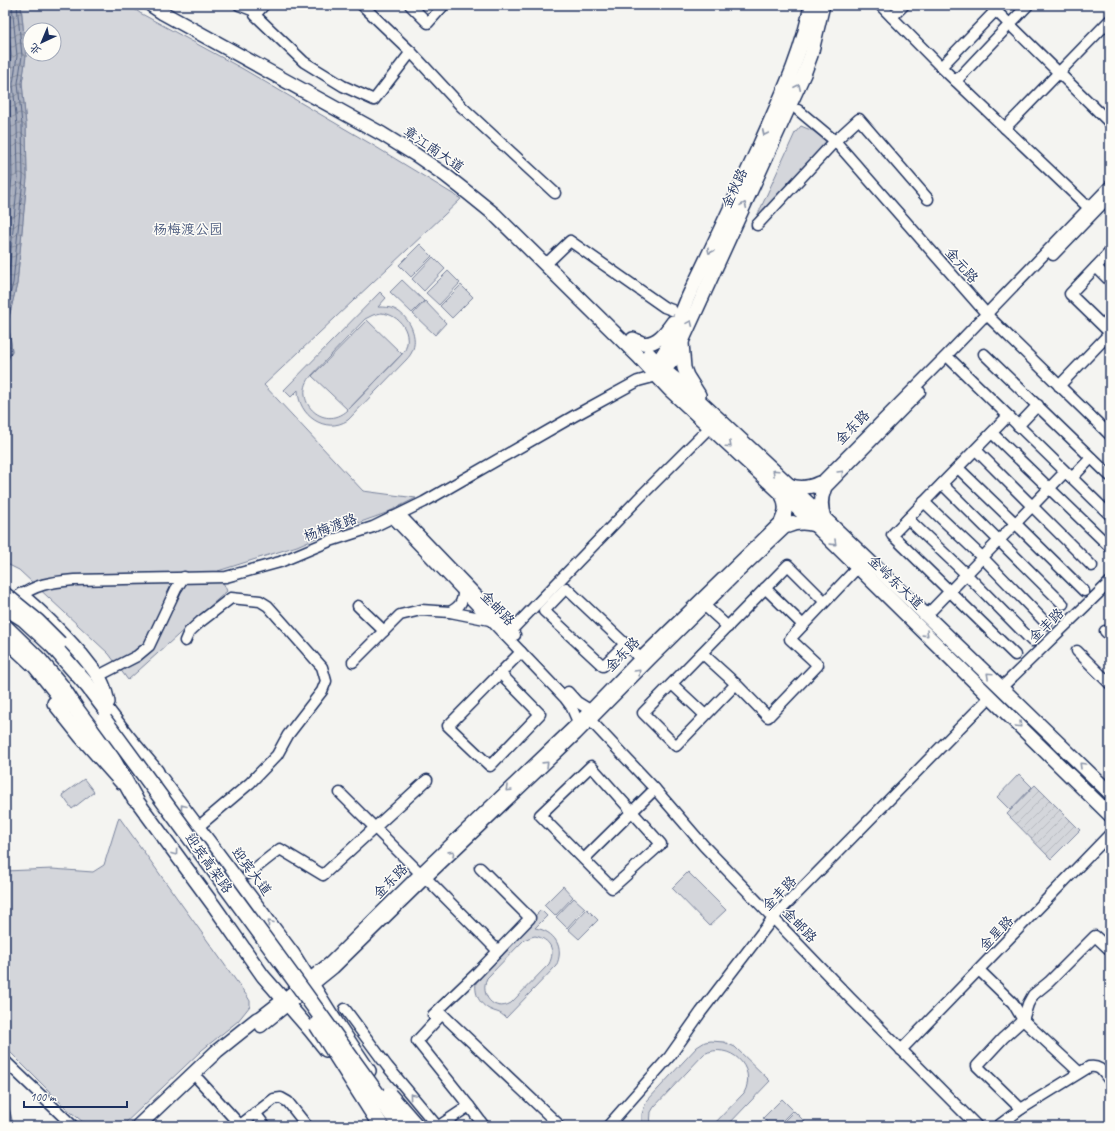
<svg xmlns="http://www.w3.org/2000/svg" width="1115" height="1131" font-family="Caveat,'LXGW WenKai TC',sans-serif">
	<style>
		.park { fill: #d4d6db; stroke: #78829c; fill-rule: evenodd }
		.garden { fill: url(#garden-furrows); stroke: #78829c }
		.water { fill: url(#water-waves); stroke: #717c98 }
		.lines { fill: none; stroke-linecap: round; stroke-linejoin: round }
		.shore { stroke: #546385; stroke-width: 1 }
		.stream { stroke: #717c98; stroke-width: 2 }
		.minor-casing { stroke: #1b2f5e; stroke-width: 13 }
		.major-casing { stroke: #1b2f5e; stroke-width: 16 }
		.highway-casing { stroke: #1b2f5e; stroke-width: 18 }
		.minor { stroke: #fdfcf7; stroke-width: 10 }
		.major { stroke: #fdfcf7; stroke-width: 13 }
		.highway { stroke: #fdfcf7; stroke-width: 15 }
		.major-bridge-casing { stroke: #1b2f5e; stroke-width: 16; stroke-linecap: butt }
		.highway-bridge-casing { stroke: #1b2f5e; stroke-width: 18; stroke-linecap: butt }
		.major-bridge { stroke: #fdfcf7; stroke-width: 13 }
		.highway-bridge { stroke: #fdfcf7; stroke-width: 15 }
		.oneway { stroke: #8c96aa }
		.labels { text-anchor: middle; stroke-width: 3; stroke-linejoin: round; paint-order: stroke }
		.street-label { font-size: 14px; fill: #1b2f5e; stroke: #fdfcf7 }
		.park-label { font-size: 14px; fill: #49597d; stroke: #fdfcf7 }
	</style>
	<defs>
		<pattern id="garden-furrows" width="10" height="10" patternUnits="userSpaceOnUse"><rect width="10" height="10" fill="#d4d6db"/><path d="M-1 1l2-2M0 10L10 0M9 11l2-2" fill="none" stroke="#b5b8be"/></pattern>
		<pattern id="water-waves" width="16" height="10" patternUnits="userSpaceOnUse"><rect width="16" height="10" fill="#aab0bf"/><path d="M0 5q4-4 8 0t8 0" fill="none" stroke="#8a909e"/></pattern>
	</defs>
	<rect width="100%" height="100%" fill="#f4f4f1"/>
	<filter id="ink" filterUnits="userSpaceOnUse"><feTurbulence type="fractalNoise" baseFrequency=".025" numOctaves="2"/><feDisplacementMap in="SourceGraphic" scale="8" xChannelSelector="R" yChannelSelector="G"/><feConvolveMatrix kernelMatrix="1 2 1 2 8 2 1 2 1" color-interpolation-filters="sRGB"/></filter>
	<g filter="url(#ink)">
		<g class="park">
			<path d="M21,5H129L140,13L243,69L371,144L461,199L264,385L363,491L416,498L386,513L336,531L327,533L297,546L218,571L227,591L128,680L109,654L19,570L5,563V365L12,351L8,321L17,284L27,178L26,125L22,83L26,56ZM30,30H54V54H30Z"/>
			<path d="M801,126L813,131L828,143L753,225L795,133Z"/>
			<path d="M420,244L432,256L411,277L399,265Z"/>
			<path d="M433,257L445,269L424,291L412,279Z"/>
			<path d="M448,271L460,283L439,305L426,293Z"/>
			<path d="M402,280L424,301L412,313L390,292Z"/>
			<path d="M461,285L473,297L452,318L440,306Z"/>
			<path d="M380,292L386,298L378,307C384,307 389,307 394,309C408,315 418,335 413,349C412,353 409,357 406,360L348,420C325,435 298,415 298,390L291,397L284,390ZM381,313C400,314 414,334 404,352L348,410L402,354L367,320L312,376L348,410C323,433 290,399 312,375L365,319L373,315Z"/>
			<path d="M425,301L446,323L435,335L413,314Z"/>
			<path d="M1019,774L1032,787L1010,810L997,797Z"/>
			<path d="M84,779L94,792L72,809L62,795Z"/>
			<path d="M119,817L247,996L250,1001V1006L238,1021L202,1050L122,1126H88L67,1109L5,1047V871L52,869L93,872L104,865Z"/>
			<path d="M688,872L726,910L709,926L672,888Z"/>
			<path d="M563,886L573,897L555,916L544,905Z"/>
			<path d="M574,898L585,908L567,928L556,917Z"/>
			<path d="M587,909L598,920L579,939L568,929Z"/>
			<path d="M541,910L547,916L535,928C555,931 565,948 556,966L506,1018C499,1011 497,1013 489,1009C476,1002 473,988 478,975ZM535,936C550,939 556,950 549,964L511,1003C494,1013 479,995 487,978L524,940L531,937Z"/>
			<path d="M711,1041L724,1042L735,1047L770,1081L727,1126H712L744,1093C758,1067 729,1041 704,1054L654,1107L651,1112L650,1126H642V1114L646,1102L697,1047L705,1042Z"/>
			<path d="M782,1099L793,1110L777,1126H771L763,1118Z"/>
			<path d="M794,1111L805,1122L801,1126H779Z"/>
		</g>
		<path class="garden" d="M1035,785L1080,830L1051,859L1007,814Z"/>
		<path class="water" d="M5,5H21V7L26,56L22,83L26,125L27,178L17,284L8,321L12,351L5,365Z"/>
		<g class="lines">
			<g class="shore">
				<path d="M5,245L12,177L11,126L7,84L11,55L6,5"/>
				<path d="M5,293L8,282L18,177L17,126L13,84L17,56L12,5"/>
				<path d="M5,315L13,283L23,178L22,125L18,83L22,56L17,5"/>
			</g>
			<path class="stream" d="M5,1081V1093L13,1126"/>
			<g class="minor-casing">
				<g id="minor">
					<path d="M239,5L257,12"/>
					<path d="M264,5L255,15L304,62L343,86L374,100L411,52"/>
					<path d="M362,5L411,52L462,107L555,193"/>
					<path d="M410,5L428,23L444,5"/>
					<path d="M880,5L941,67L1089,208"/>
					<path d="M990,5L1110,123"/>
					<path d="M892,17L904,5"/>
					<path d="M941,67L1001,5"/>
					<path d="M956,81L1028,5"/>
					<path d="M798,110L835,141L991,319L1110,435"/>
					<path d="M1005,128L1110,20"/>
					<path d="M757,225L835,141L859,119L928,199"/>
					<path d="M1110,252L1070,294L1110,333"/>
					<path d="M1053,255L1107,199"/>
					<path d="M545,265L570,241L664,307L672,310"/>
					<path d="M1096,267L1110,281"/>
					<path d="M984,354L1110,476"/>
					<path d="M951,360L1110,515"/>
					<path d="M1059,386L1110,333"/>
					<path d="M1008,416L892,535L1015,655"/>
					<path d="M1018,426L1038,405"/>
					<path d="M992,433L1110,547"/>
					<path d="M976,450L1092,566"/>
					<path d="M958,468L1015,523L1084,591"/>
					<path d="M942,484L1063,604"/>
					<path d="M815,488L947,355L1110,186"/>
					<path d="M820,494L920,392"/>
					<path d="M924,502L982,557L1047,624"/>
					<path d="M392,517L565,698L571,706L578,722"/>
					<path d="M404,519L515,635"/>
					<path d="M908,519L966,574L1032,641"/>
					<path d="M765,588L803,625"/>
					<path d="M16,599C35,584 51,582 74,580L226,577L280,562L330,541L373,527L424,502L574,416L638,381L657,376"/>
					<path d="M825,602L788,565L643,713L676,746L736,684L768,717L818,665L790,639L858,567"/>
					<path d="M358,606L384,631"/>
					<path d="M705,606L728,627"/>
					<path d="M450,612C459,607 463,603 463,592"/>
					<path d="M926,616L1065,472L1072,478L1091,458"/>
					<path d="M1105,631L1110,636"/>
					<path d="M506,636L640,497L709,428"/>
					<path d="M185,641L189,632L200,622L231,598L260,601L268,606L322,667L326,681L322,691L288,735L277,755L250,783L198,827"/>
					<path d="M625,644L603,666L544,611L566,588L640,658"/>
					<path d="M1077,651L1110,684"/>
					<path d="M702,653L736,684"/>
					<path d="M353,662L400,615L421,610L450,612L490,620"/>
					<path d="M104,673L137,656L149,646L176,589L184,577"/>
					<path d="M500,673L540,714L490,766L448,726L521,652"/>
					<path d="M672,684L705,715"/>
					<path d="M1002,687L1110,582"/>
					<path d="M568,692L577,702L590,710"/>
					<path d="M591,721L655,789L704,846L850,998L977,1126"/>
					<path d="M591,766L661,844L612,888L540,815Z"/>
					<path d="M340,793L420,873"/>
					<path d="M584,859L655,789"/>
					<path d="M248,874L280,849L323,875L427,780"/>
					<path d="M426,878L498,951"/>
					<path d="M979,970L1013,1003L1023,1020L1079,1072"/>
					<path d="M345,1009L387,1066L437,1126"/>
					<path d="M433,1015L476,974L530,918L480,868"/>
					<path d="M257,1019L329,963L420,873L578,722L640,658L786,516"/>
					<path d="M261,1027L334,968L426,878L576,735L651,659L739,572L793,521"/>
					<path d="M901,1050L1110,834"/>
					<path d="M5,1061L73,1126"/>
					<path d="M199,1080L240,1125"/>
					<path d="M1021,1109L977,1066L1003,1038L1023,1020L1028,1004L1033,995L1049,982L1095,936L1110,950"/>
					<path d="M255,1113L265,1126"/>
					<path d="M239,1126L274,1099L281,1098L288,1102L307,1126"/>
					<path d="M439,1126L469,1106"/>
					<path d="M484,1126L469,1106L417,1041L442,1014L557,1123L555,1126"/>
					<path d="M608,1126L670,1056L701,1012L773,918L990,697"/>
					<path d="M998,1126L1021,1109L1089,1067C1101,1065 1103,1073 1110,1081"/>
				</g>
			</g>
			<g class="major-casing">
				<g id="major">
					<path d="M151,5L163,13L382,134L416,155L445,175L468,193L494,214L638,356L670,390L813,523L1110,815"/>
					<path d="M633,339C636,340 639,342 642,343C656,346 666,332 673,322"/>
					<path d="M682,343L684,368L687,376L699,395"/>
					<path d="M649,354L664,370L678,381C824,516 967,654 1110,793"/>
					<path d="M652,368C672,348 678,318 690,293C714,244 737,194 760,144C780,99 802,55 811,5"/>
					<path d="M658,375L664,370L674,359L804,74L811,55L823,5"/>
					<path d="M789,485C799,489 809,488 819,483"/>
					<path d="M824,490C820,500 821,508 824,518"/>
					<path d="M781,493C786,502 787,511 782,520"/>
					<path d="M788,526C797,522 805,522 815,525"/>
					<path d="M21,595C43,613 62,633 81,654C88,663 96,672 101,681C105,688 106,695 108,702"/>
					<path d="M5,639L35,667L67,707"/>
					<path d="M54,703L81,737L121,782"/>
					<path d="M151,765L293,954L332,1016L369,1071"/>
					<path d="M129,790L214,906L263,976L310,1030L326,1050"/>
					<path d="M138,1126L217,1051L257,1019"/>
				</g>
			</g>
			<g class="highway-casing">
				<g id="highway">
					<path d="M5,627L40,661L61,686L76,709L110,755L135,799"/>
					<path d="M54,647L88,686L126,736L156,772"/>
				</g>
			</g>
			<use href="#minor" class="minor"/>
			<use href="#major" class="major"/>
			<use href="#highway" class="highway"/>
			<g class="major-bridge-casing">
				<path id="major-bridge" d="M5,594L38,621L60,643"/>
			</g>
			<g class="highway-bridge-casing">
				<g id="highway-bridge">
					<path d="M5,607L24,619L54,647"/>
					<path d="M104,720L302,990L400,1126"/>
					<path d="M317,1025L381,1126"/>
					<path d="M389,1095L416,1126"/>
				</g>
			</g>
			<use href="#major-bridge" class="major-bridge"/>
			<use href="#highway-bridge" class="highway-bridge"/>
		</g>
		<defs><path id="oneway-chevron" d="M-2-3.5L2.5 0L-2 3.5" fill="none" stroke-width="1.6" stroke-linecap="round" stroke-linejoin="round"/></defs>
		<g class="oneway">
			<use href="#oneway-chevron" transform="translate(798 87) rotate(-65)"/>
			<use href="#oneway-chevron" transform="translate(765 133) rotate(115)"/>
			<use href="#oneway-chevron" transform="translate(744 205) rotate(-66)"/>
			<use href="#oneway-chevron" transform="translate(710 251) rotate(116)"/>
			<use href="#oneway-chevron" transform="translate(690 323) rotate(-66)"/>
			<use href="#oneway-chevron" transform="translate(729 445) rotate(42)"/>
			<use href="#oneway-chevron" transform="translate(775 472) rotate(-137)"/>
			<use href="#oneway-chevron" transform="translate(841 473) rotate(-46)"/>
			<use href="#oneway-chevron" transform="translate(834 543) rotate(44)"/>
			<use href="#oneway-chevron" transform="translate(926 634) rotate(44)"/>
			<use href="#oneway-chevron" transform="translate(638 672) rotate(-46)"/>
			<use href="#oneway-chevron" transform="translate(989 675) rotate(-137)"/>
			<use href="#oneway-chevron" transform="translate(1019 725) rotate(45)"/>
			<use href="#oneway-chevron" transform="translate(546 764) rotate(-44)"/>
			<use href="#oneway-chevron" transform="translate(1082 765) rotate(-136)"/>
			<use href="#oneway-chevron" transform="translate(508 789) rotate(136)"/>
			<use href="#oneway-chevron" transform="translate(183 807) rotate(-128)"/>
			<use href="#oneway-chevron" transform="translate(175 853) rotate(54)"/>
			<use href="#oneway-chevron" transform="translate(452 853) rotate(-44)"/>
			<use href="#oneway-chevron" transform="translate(270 923) rotate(-127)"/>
			<use href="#oneway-chevron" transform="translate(412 1096) rotate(-130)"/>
		</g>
	</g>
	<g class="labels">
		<g class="street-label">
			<text transform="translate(434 149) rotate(34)" y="5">章江南大道</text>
			<text transform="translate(734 188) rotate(-65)" y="5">金秋路</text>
			<text transform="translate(962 265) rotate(49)" y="5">金元路</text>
			<text transform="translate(852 427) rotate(-45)" y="5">金东路</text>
			<text transform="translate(330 527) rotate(-20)" y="5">杨梅渡路</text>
			<text transform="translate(896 582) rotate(44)" y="5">金岭东大道</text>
			<text transform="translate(498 608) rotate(46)" y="5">金邮路</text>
			<text transform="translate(1046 625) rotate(-44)" y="5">金丰路</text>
			<text transform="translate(622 654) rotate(-45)" y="5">金东路</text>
			<text transform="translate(209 863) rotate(54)" y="5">迎宾高架路</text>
			<text transform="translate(252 871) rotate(53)" y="5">迎宾大道</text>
			<text transform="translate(390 881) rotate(-45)" y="5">金东路</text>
			<text transform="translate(779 893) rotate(-46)" y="5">金丰路</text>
			<text transform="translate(800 925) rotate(46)" y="5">金邮路</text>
			<text transform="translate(996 933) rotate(-46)" y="5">金星路</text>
		</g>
		<g class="park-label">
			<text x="188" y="234">杨梅渡公园</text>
		</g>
	</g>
	<rect width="1115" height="1131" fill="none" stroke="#fdfcf7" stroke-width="20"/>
	<rect x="10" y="10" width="1095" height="1111" fill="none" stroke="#1b2f5e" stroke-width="1.5" filter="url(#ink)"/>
	<g transform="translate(42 42) rotate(224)"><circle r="19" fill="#fdfcf7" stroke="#a3aaba"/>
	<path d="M0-3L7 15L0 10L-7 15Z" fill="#1b2f5e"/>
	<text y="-6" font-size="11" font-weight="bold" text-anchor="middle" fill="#1b2f5e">北</text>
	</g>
	<path d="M24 1101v6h103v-6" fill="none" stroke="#1b2f5e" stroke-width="2"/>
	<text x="30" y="1101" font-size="12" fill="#1b2f5e" stroke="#fdfcf7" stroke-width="3" paint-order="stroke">100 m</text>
</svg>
